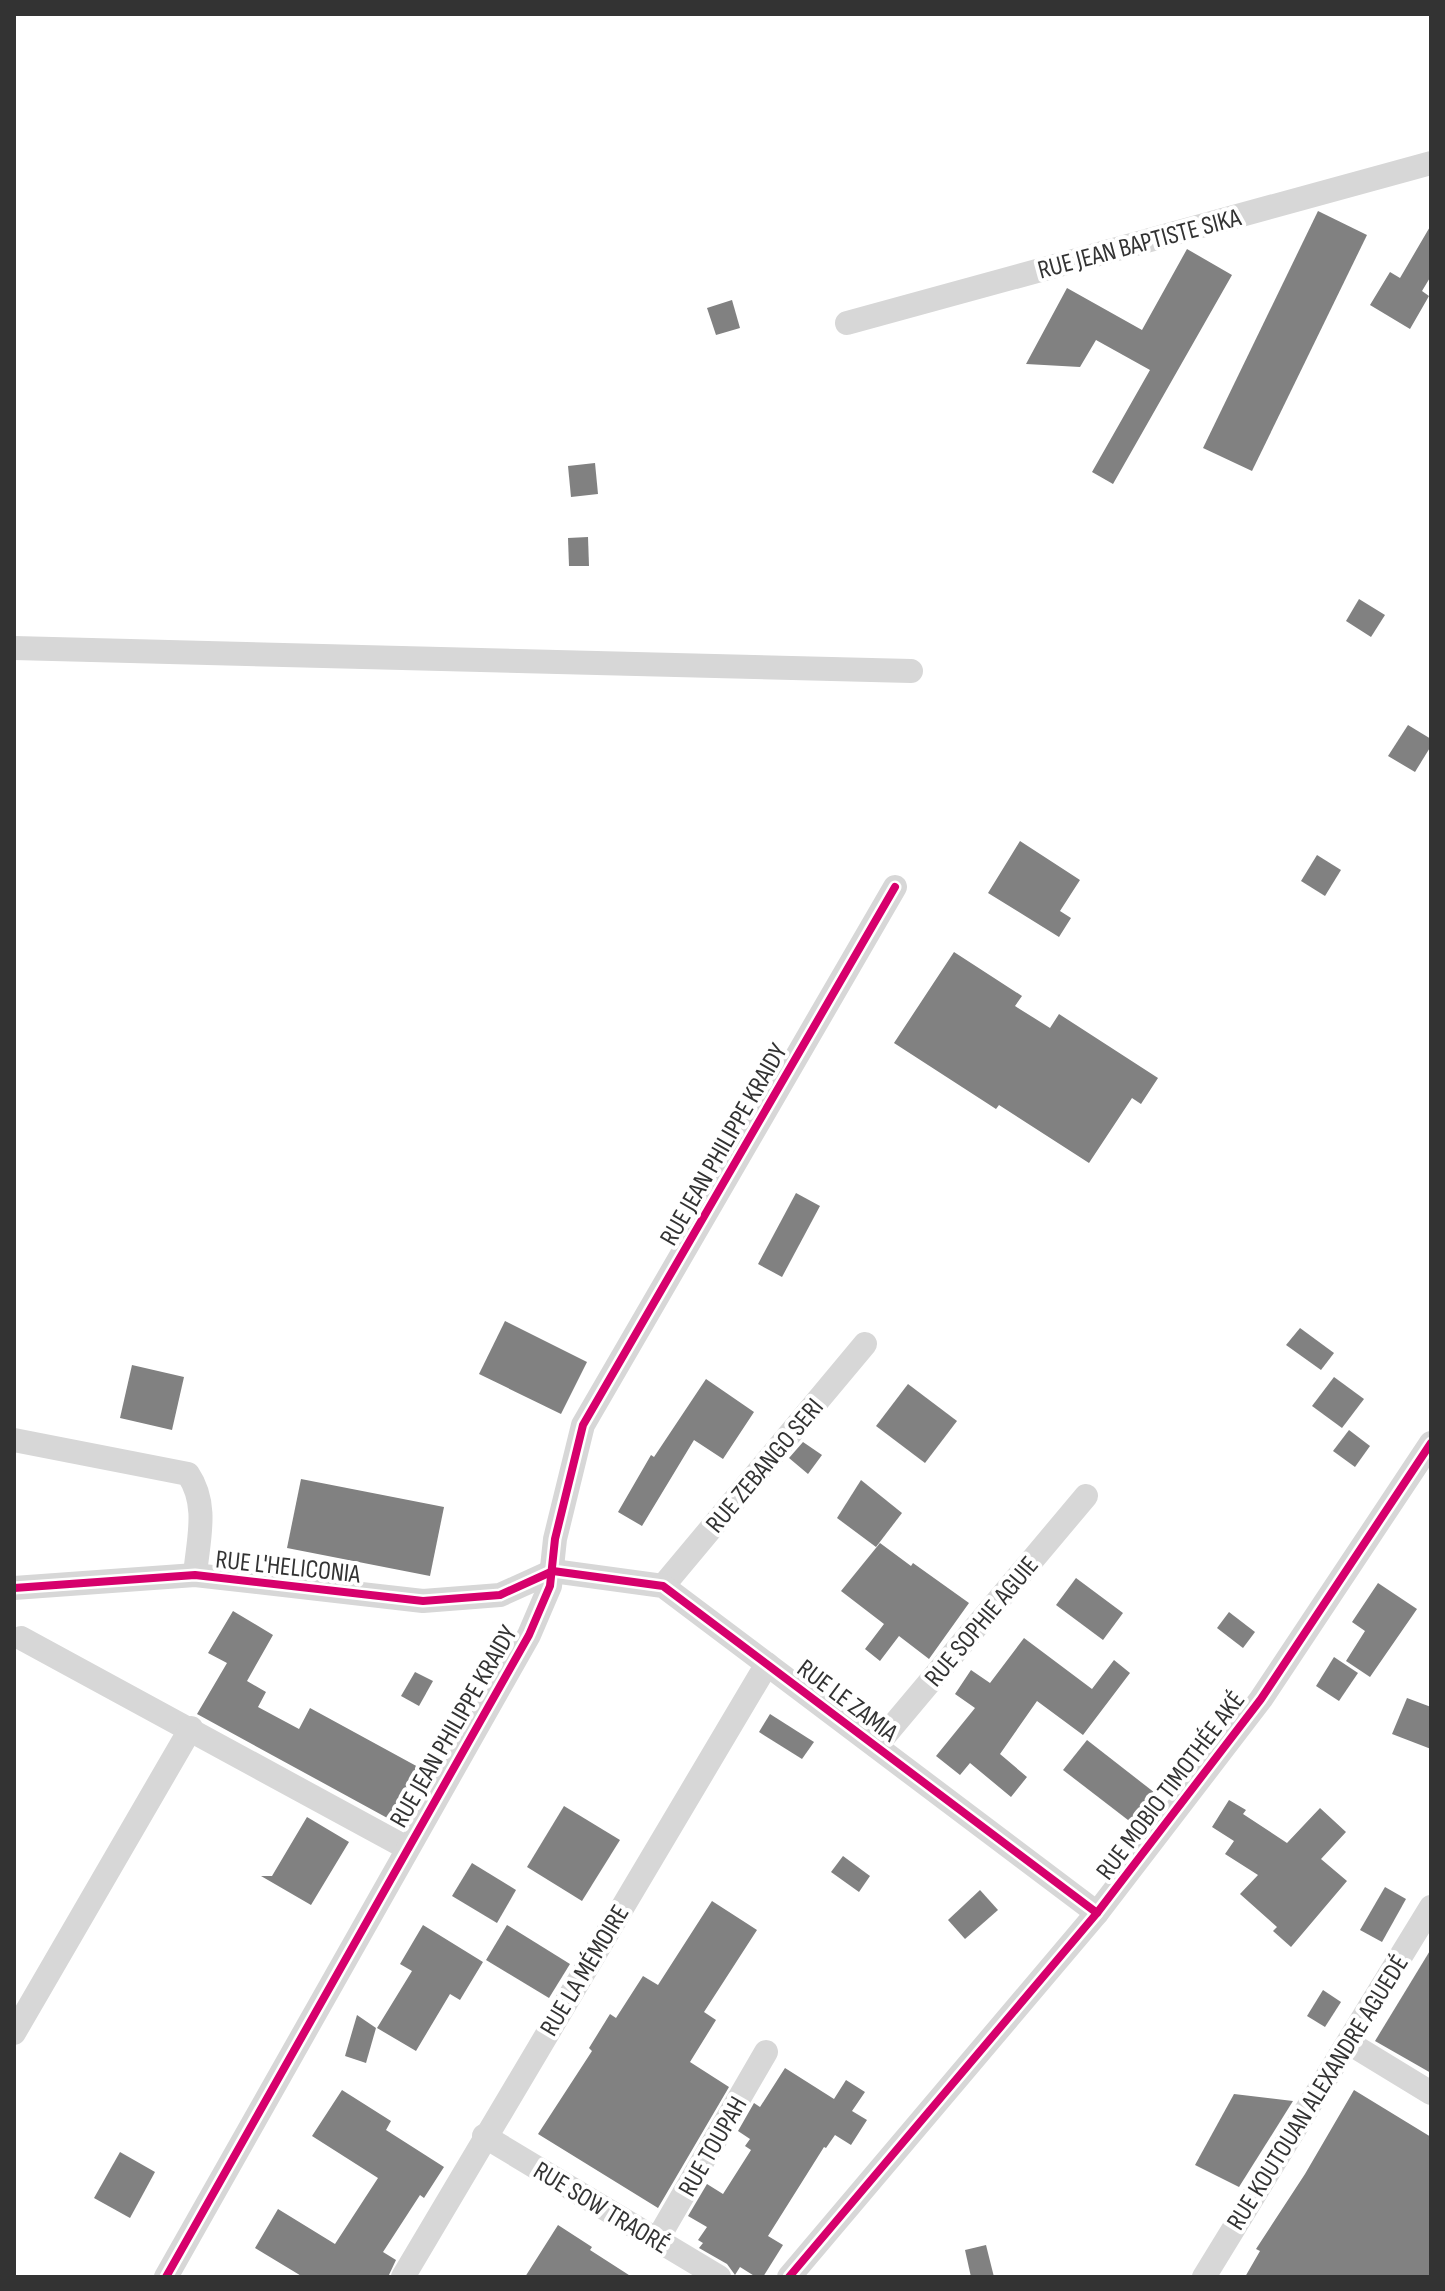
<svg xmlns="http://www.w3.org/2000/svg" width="1445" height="2291" font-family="'Sofia Sans Condensed',sans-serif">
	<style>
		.building { fill: #818181 }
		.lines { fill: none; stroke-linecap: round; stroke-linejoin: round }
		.street { stroke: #d7d7d7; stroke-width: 24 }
		.cycleway-casing { stroke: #fff; stroke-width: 13 }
		.cycleway { stroke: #d6006c; stroke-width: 8 }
		.labels { text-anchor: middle; stroke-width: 8; stroke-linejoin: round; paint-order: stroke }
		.street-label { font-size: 26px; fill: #333; stroke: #fff }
	</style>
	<rect width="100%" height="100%" fill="#fff"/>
	<g class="building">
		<path d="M1318,211L1367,235L1252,471L1203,448Z"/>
		<path d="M1431,225V276L1422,291L1429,296L1410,329L1370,305L1390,272L1400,278Z"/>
		<path d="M1187,249L1232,275L1113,484L1092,472L1150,370L1096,340L1080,367L1026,364L1067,288L1142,330Z"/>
		<path d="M732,300L740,328L716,335L707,308Z"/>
		<path d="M595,463L598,494L571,497L568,466Z"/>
		<path d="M588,537L589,566H569L568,538Z"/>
		<path d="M1359,599L1385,615L1371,637L1346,621Z"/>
		<path d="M1408,725L1431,739V746L1415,772L1388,756Z"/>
		<path d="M1020,841L1080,880L1060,911L1071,918L1059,937L988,893Z"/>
		<path d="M1317,855L1341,870L1325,896L1301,881Z"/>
		<path d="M954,952L1022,996L1015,1006L1050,1028L1059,1014L1158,1078L1141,1104L1132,1098L1089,1163L999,1105L996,1109L894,1043Z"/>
		<path d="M796,1193L820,1206L782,1277L758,1264Z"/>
		<path d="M505,1321L587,1362L561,1414L479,1374Z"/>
		<path d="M1300,1328L1334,1353L1321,1370L1286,1345Z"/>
		<path d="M132,1365L184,1377L172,1430L120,1418Z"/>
		<path d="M1334,1377L1364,1399L1342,1428L1312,1406Z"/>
		<path d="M706,1379L754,1412L723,1459L694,1440L642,1526L618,1512L651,1455L654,1457Z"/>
		<path d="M908,1384L957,1421L925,1463L876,1426Z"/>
		<path d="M1349,1430L1370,1446L1355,1467L1333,1451Z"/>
		<path d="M803,1442L822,1455L808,1474L789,1458Z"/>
		<path d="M301,1479L444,1507L430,1576L287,1548Z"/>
		<path d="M861,1480L902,1513L876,1547L837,1518Z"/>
		<path d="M880,1543L911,1566L913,1563L969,1603L929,1659L899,1636L880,1661L865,1649L884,1624L841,1591Z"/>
		<path d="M1076,1578L1123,1613L1103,1640L1056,1605Z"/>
		<path d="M1378,1583L1417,1609L1370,1677L1346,1661L1365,1631L1352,1622Z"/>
		<path d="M233,1611L273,1635L247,1681L266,1692L258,1707L299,1729L310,1708L420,1768L391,1820L197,1714L227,1663L208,1653Z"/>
		<path d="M1229,1612L1255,1632L1243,1648L1217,1628Z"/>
		<path d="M1024,1638L1092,1689L1114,1660L1130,1673L1083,1735L1037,1701L1000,1754L1027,1777L1011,1797L970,1763L960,1775L936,1756L975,1708L955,1694L971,1670L990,1683Z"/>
		<path d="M1334,1657L1358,1673L1339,1701L1316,1686Z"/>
		<path d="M415,1672L433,1681L419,1706L401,1696Z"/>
		<path d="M1407,1698L1431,1707V1749L1392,1734Z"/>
		<path d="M770,1714L814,1742L802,1759L759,1732Z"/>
		<path d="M1087,1740L1164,1800L1141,1830L1063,1770Z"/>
		<path d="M1229,1800L1246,1810L1243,1814L1287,1843L1320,1808L1346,1832L1321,1859L1347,1881L1291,1947L1273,1931L1277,1927L1240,1894L1258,1875L1225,1854L1234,1841L1212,1827Z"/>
		<path d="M564,1806L620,1840L582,1901L527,1867Z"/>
		<path d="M307,1817L349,1842L311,1905L261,1876H272Z"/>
		<path d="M843,1856L870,1876L859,1892L831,1872Z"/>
		<path d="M472,1863L516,1890L497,1923L452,1896Z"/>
		<path d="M1385,1887L1406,1899L1382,1942L1360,1930Z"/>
		<path d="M980,1890L998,1910L965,1939L948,1920Z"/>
		<path d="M712,1901L757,1930L704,2012L716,2020L690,2062L729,2087L658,2208L538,2134L592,2051L589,2048L610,2014L616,2018L643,1976L658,1985Z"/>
		<path d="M423,1925L483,1962L460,2000L450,1994L416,2051L377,2028L412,1971L400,1964Z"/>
		<path d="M507,1925L570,1964L549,1998L486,1960Z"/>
		<path d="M1431,1949V2073L1375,2041Z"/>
		<path d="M1323,1990L1341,2002L1325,2027L1307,2016Z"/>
		<path d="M357,2015L376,2028L366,2063L345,2056Z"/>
		<path d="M785,2068L834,2099L846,2080L865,2092L852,2111L867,2120L851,2145L835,2135L826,2148L824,2147L768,2236L783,2245L763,2277H756L740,2267L735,2275L727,2264L699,2248L703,2243L698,2240L707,2227L688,2216L707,2184L723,2194L751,2150L745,2146L750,2139L738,2131L754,2103L760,2107Z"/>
		<path d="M342,2090L391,2121L386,2130L444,2167L424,2198L420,2195L383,2252L396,2260L388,2277H303L255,2248L278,2209L335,2244L378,2178L312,2136Z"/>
		<path d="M1354,2090L1431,2137V2277H1245L1260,2251L1256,2249L1305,2174Z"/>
		<path d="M1234,2094L1293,2101L1239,2187L1195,2165Z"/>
		<path d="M120,2152L155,2172L130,2218L94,2198Z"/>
		<path d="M558,2225L592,2247L590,2250L632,2277H525Z"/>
		<path d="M986,2245L994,2277H971L965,2250Z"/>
	</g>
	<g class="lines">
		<g class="street">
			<path d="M847,323L1431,163"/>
			<path d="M14,648L911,671"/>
			<path d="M14,1440L188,1474C209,1505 198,1540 195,1575"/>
			<path d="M663,1586L865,1344"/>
			<path d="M14,1588L195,1575L423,1601L500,1595L553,1571L663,1586L1097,1913"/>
			<path d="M21,1638L407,1848"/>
			<path d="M876,1746L1086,1496"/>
			<path d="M14,2033L191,1728"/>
			<path d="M1349,2043L1431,2093"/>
			<path d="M484,2136L719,2277"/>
			<path d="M657,2240L766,2052"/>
			<path d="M166,2277L529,1635L550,1586L555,1539L583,1425L895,887"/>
			<path d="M403,2277L767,1664"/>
			<path d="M789,2277L1097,1913L1261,1699L1431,1443"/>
			<path d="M1204,2277L1431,1907"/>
		</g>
		<g class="cycleway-casing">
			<g id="cycleway">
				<path d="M14,1588L195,1575L423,1601L500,1595L553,1571L663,1586L1097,1913"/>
				<path d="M166,2277L529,1635L550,1586L555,1539L583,1425L895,887"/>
				<path d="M789,2277L1097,1913L1261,1699L1431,1443"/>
			</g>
		</g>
		<use href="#cycleway" class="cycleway"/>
	</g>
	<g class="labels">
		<g class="street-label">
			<text transform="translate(1139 243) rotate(-15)" y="9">RUE JEAN BAPTISTE SIKA</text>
			<text transform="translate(723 1144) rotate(-60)" y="9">RUE JEAN PHILIPPE KRAIDY</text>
			<text transform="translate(764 1465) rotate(-50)" y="9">RUE ZEBANGO SERI</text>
			<text transform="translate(288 1566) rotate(6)" y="9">RUE L'HELICONIA</text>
			<text transform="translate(981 1621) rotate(-50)" y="9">RUE SOPHIE AGUIE</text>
			<text transform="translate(848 1700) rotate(37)" y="9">RUE LE ZAMIA</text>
			<text transform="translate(453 1726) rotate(-60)" y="9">RUE JEAN PHILIPPE KRAIDY</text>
			<text transform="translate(1170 1785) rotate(-53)" y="9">RUE MOBIO TIMOTHÉE AKÉ</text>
			<text transform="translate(584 1970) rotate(-59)" y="9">RUE LA MÉMOIRE</text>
			<text transform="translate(1317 2092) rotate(-58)" y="9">RUE KOUTOUAN ALEXANDRE AGUEDÉ</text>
			<text transform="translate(712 2146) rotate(-60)" y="9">RUE TOUPAH</text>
			<text transform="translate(602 2207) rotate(31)" y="9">RUE SOW TRAORÉ</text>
		</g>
	</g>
	<rect width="1445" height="2291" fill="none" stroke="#333333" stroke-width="32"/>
</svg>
